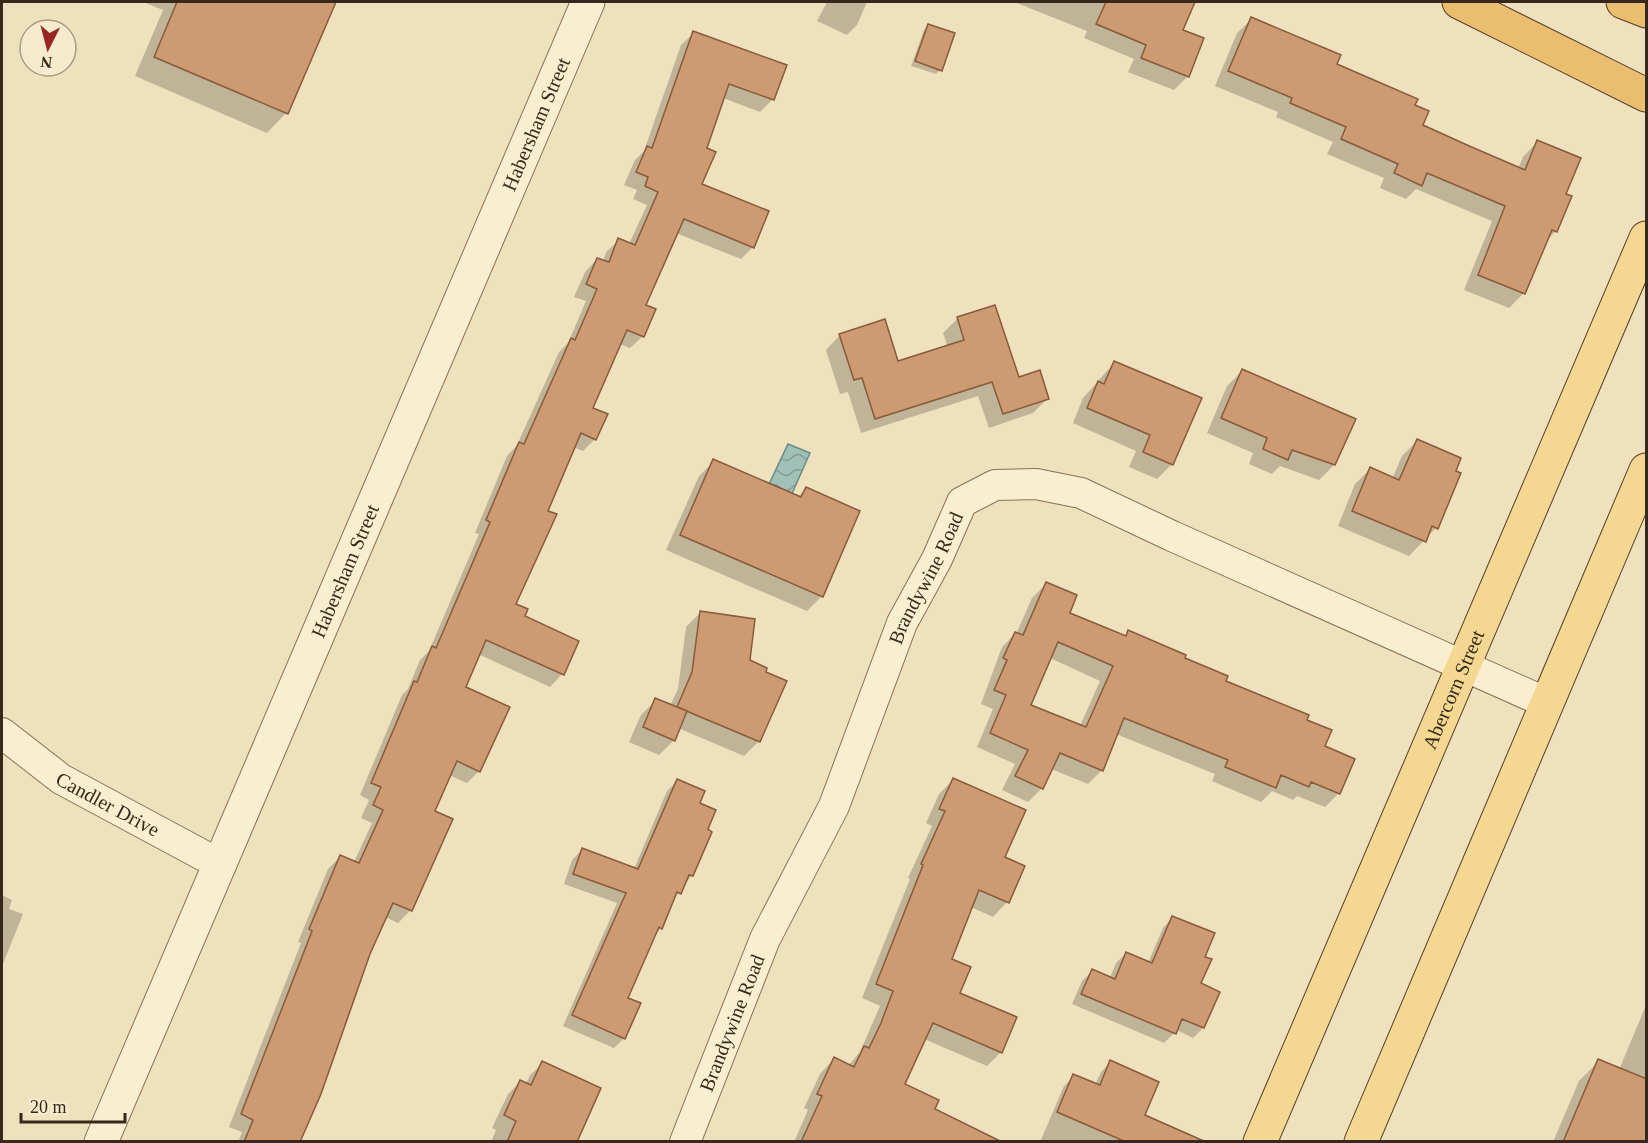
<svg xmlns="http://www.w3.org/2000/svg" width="1648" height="1143" font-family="Georgia,serif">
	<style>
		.water { fill: url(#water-waves); stroke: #688d85; stroke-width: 1.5 }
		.shadow { fill: #0003; fill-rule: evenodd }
		.building { fill: #ce9a71; stroke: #875b3b; stroke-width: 1.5; fill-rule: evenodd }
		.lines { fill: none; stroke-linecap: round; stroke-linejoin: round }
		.minor-casing { stroke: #877156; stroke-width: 32 }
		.tertiary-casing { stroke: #877156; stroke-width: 35 }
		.primary-casing { stroke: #543f2b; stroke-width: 35 }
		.trunk-casing { stroke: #543f2b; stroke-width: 35 }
		.minor { stroke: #faeed0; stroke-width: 30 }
		.tertiary { stroke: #faeed0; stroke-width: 33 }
		.primary { stroke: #f4d892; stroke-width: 33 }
		.trunk { stroke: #ebbd6e; stroke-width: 33 }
		.labels { text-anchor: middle; stroke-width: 5; stroke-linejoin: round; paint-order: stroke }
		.street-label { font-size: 20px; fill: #36291b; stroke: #f6ebcd }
	</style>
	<defs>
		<pattern id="water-waves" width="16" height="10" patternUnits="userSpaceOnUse" patternTransform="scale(1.5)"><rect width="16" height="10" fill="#a1c0b7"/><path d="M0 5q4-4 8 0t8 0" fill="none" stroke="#849c94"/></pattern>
	</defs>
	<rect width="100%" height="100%" fill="#efe1bd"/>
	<path class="water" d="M788,444L810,453L786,507L763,497Z"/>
	<g class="shadow">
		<path d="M143,2H334L286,113L267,133L135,76L163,10Z"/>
		<path d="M827,2H867L857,25L847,35L817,21Z"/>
		<path d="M1014,2H1185L1192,4L1181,31L1188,76L1174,90L1128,72L1134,59L1084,38L1087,31Z"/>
		<path d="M1252,19L1413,106L1421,126L1518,169L1523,157L1537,142L1564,195L1556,231L1546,241L1524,293L1509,308L1464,290L1492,221L1416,189L1406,199L1380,188L1384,178L1327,154L1333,142L1276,117L1278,112L1215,86L1237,33Z"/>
		<path d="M928,25L940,70L936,74L911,66L924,30Z"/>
		<path d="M694,33L773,99L760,112L723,98L705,148L700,185L753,247L741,259L676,233L644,306L643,336L630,348L620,344L591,408L595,439L583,451L573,447L546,512L514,605L562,674L550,687L478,654L464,688L479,771L467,783L449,775L433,811L411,910L398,923L385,917L368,954L299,1142H238L242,1132L229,1127L301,943L298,942L328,869L341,856L354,862L372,823L361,818L369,800L360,795L402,695L408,689L420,660L429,651L479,534L475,533L507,456L517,445L559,352L568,343L586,301L574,297L585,272L597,259L603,262L606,252L619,240L629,244L647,205L633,199L637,190L624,185L635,160L644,151L681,45Z"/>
		<path d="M958,318L1018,379L1048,398L1033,413L989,428L978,396L861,433L848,392L840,394L826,350L840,335L897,363L948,347L943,333Z"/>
		<path d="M1114,363L1172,464L1157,479L1129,467L1136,451L1073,423L1083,398Z"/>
		<path d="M1242,371L1334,465L1319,480L1280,466L1272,474L1249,464L1253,453L1207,433L1227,386Z"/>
		<path d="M1417,441L1436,528L1409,556L1338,526L1355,484L1370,469L1392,479L1402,456Z"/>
		<path d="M714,461L798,497L806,489L822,596L807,611L666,550L699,476Z"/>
		<path d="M1046,584L1068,613L1124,636L1129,632L1305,721L1323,747L1339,793L1325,807L1297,796L1293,800L1272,791L1261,802L1212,781L1215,774L1116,734L1102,770L1088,784L1051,769L1042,788L1028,802L1002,790L1015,764L977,747L993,709L981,704L1002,647L1017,632L1032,598ZM1050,658L1100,681L1080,726L1029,705Z"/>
		<path d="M701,612L759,741L744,756L678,728L674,740L659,755L629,742L641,715L656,700L670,706L678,689L686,627Z"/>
		<path d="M953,780L1003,858L1007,902L993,917L971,907L950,960L959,994L1001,1052L987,1066L924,1039L903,1085L966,1142H794L808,1110L804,1108L820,1074L834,1059L848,1066L860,1052L880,1006L862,998L910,879L908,878L932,826L926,823L939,794Z"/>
		<path d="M677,781L698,804L692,875L672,901L661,928L654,935L626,999L624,1038L614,1048L563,1026L617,903L564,884L572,860L582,850L634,869L667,791Z"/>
		<path d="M2,895L12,900L9,909L23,914L2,966Z"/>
		<path d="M1173,917L1203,957L1199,984L1203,1028L1193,1038L1177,1030L1164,1043L1072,1004L1082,981L1092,971L1110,978L1116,963L1126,953L1148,963L1163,928Z"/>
		<path d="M1646,1005V1142H1553L1579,1081L1599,1061L1619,1070Z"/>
		<path d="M1111,1062L1143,1116L1153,1142H1040L1064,1086L1074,1076L1095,1085L1101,1072Z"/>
		<path d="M543,1063L575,1142H491L496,1130L492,1128L508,1094L520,1082L526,1084L530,1075Z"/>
	</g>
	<g class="building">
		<path d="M177,2H336L288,114L154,57Z"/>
		<path d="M1106,2H1195L1183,30L1204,38L1189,77L1141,58L1146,45L1096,24Z"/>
		<path d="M1251,17L1341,55L1337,64L1418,99L1415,105L1429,111L1423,125L1467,145L1525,170L1537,140L1581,158L1566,194L1572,196L1557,232L1552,230L1525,294L1478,275L1505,206L1427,173L1422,186L1394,173L1398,164L1341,139L1346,127L1290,103L1292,98L1228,71Z"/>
		<path d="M928,24L955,33L942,71L915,61Z"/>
		<path d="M693,31L787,65L774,100L729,84L707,148L716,152L702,184L769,211L754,248L684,219L646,305L656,309L644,337L627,330L593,408L608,414L596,440L581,433L548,511L557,514L516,604L528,609L525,616L579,641L564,675L486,640L466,687L510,707L480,772L457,761L435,811L453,819L412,911L393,903L370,954L321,1094L300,1142H244L253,1120L241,1114L312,931L309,929L340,855L359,863L383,810L373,805L381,787L371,783L414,681L417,682L432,646L436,648L490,522L486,520L519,442L524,444L571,338L575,340L597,289L586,284L597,258L609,262L618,238L635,245L658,192L645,186L648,177L636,172L647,146L652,148Z"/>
		<path d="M995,305L1019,377L1040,370L1049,399L1003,414L992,382L875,419L862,378L854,380L839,334L885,319L898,361L964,340L957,317Z"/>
		<path d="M1114,361L1202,398L1173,465L1143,452L1150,435L1087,408L1098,381L1104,384Z"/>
		<path d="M1242,369L1356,419L1335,465L1292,450L1288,460L1263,449L1267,438L1221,418Z"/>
		<path d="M1417,439L1461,458L1456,471L1461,473L1438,529L1432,526L1426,542L1352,511L1370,467L1399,480Z"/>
		<path d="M713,459L801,497L806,487L860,511L823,597L680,535Z"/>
		<path d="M1046,582L1077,595L1070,613L1126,636L1128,630L1186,655L1185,658L1228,676L1226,681L1309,715L1307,720L1332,730L1325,746L1355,759L1340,794L1311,782L1309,787L1281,775L1276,788L1225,767L1228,760L1124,718L1103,771L1060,753L1043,789L1015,776L1028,750L990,733L1006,695L994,690L1007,660L1003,658L1015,632L1023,635ZM1058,642L1113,666L1086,727L1031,705Z"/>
		<path d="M700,611L755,619L750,660L767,668L766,672L787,681L760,742L677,707L692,672Z"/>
		<path d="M655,698L687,711L675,741L643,727Z"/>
		<path d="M953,778L1026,810L1005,857L1025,866L1009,903L979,890L952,959L971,967L960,993L1017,1017L1002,1053L933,1023L905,1084L939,1100L935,1109L1002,1142H801L822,1096L817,1094L834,1057L854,1067L864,1046L869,1048L881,1023L893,991L876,984L923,865L921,864L945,811L939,809Z"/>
		<path d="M677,779L705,791L700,803L716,810L708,829L712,832L693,876L689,875L681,894L677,892L662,929L659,927L628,998L641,1003L625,1039L572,1015L626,893L573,874L582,848L638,869Z"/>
		<path d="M1172,916L1215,933L1205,957L1212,959L1201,983L1220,992L1204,1028L1182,1019L1176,1034L1081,994L1092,969L1115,979L1126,952L1152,963Z"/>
		<path d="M1598,1059L1647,1079V1142H1563Z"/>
		<path d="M1110,1060L1159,1082L1145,1115L1206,1142H1126L1057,1112L1073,1074L1100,1085Z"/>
		<path d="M542,1061L601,1088L577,1142H507L516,1121L504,1115L520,1080L531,1085Z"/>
	</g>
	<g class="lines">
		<g class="minor-casing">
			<g id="minor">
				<path id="s1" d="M2,733L61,779L221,865"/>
				<path id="s2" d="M685,1142L765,939L834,806L902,623L937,559L962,502L995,485L1036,484L1081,493L1172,536L1547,703"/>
			</g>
		</g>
		<g class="tertiary-casing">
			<g id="tertiary">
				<path id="s3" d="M101,1142L588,2"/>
			</g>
		</g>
		<g class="primary-casing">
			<g id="primary">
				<path id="s4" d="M1260,1142L1646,238"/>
				<path d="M1361,1142L1646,470"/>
			</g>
		</g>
		<g class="trunk-casing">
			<g id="trunk">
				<path d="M1459,2L1646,95"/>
				<path d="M1623,2L1646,11"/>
			</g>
		</g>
		<use href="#minor" class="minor"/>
		<use href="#tertiary" class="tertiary"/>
		<use href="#primary" class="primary"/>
		<use href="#trunk" class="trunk"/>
	</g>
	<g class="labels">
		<g class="street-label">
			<text dy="7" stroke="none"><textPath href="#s3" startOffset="1107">Habersham Street</textPath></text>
			<text dy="7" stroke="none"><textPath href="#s3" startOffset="621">Habersham Street</textPath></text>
			<text dy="7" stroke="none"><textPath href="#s2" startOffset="614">Brandywine Road</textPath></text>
			<text dy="7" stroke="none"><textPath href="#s4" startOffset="492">Abercorn Street</textPath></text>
			<text dy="7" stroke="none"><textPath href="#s1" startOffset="128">Candler Drive</textPath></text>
			<text dy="7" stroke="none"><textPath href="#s2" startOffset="128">Brandywine Road</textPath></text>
		</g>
	</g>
	<rect width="1648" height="1143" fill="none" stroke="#36291b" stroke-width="6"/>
	<g transform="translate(48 48) rotate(186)"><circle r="28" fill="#f6ebcd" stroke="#a99d86" stroke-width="1.5"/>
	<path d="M0-4.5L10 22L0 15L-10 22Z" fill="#982624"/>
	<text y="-9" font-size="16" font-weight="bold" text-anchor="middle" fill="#36291b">N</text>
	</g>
	<path d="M21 1113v9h104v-9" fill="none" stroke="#36291b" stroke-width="3"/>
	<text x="30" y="1113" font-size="18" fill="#36291b" stroke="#f6ebcd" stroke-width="4.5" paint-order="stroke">20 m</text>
</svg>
